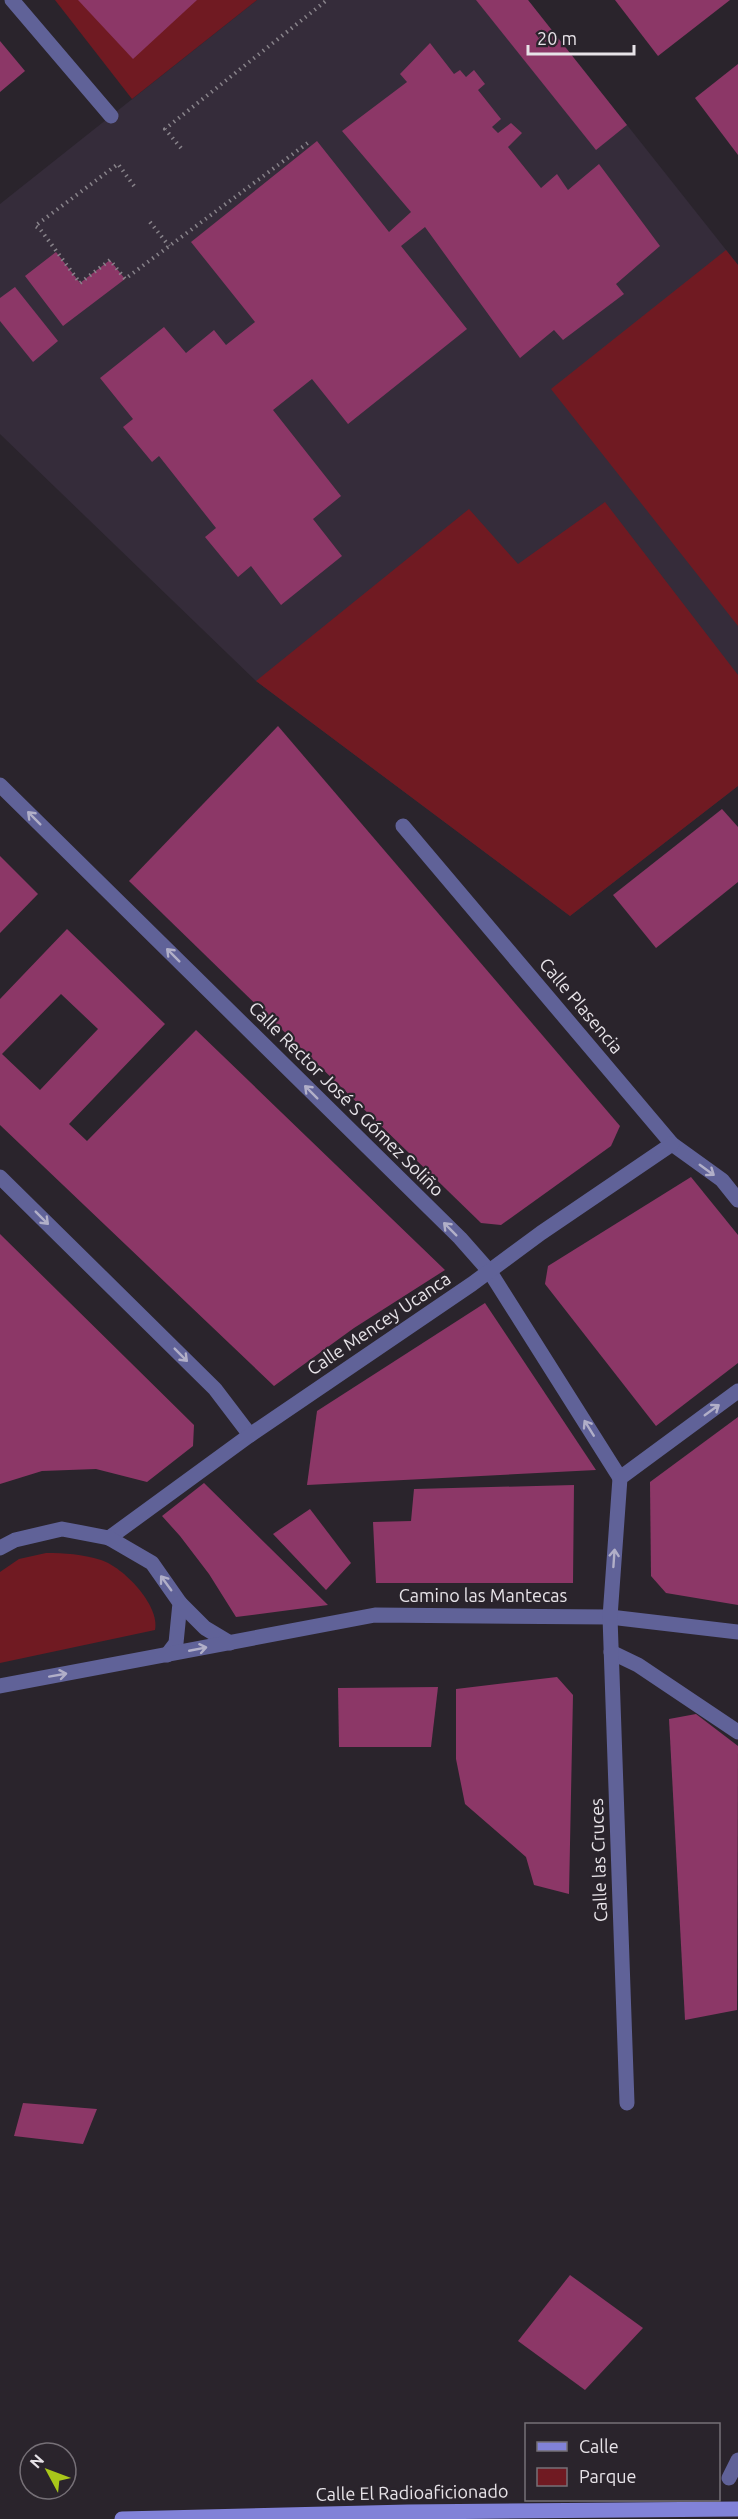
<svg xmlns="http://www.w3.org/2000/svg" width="738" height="2519" font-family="Ubuntu,sans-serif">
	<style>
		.built { fill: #352c3a }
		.green { fill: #701a22 }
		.building { fill: #8c3767; fill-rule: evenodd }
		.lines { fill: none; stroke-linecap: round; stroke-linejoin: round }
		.path { stroke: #88838a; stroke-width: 4; stroke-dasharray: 1.5 4.5; stroke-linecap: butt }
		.lane { stroke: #606298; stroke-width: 15 }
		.street { stroke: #606298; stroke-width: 15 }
		.secondary { stroke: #8182d8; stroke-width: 15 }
		.oneway { stroke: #b1afc8 }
		.labels { text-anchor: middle; stroke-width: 4.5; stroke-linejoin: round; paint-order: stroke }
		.street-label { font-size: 18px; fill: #e7e3e8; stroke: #2a242c }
	</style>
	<rect width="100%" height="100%" fill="#2a242c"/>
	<path class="built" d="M257,0H528L738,265V786L570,916L256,681L0,434V204Z"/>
	<g class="green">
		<path d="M55,0H257L132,99Z"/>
		<path d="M726,250L738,265V626L551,389Z"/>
		<path d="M605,502L738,675V786L570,916L256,681L469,509L518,564Z"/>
		<path d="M46,1553C65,1553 82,1554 101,1560C123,1567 160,1605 155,1630L0,1663V1572L19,1559Z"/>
	</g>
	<g class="building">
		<path d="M78,0H197L133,59Z"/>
		<path d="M476,0H528L627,125L596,150Z"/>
		<path d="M615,0H730L658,56Z"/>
		<path d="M0,41L25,71L0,92Z"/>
		<path d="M430,43L454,74L460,70L466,77L474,70L485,84L478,90L501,119L492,127L498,133L511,123L522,133L508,147L541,188L557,174L568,190L599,164L660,246L616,284L624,294L563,340L554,330L520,358L425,227L401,246L467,329L348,424L312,379L273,410L341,496L313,519L342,556L281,605L251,566L238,577L205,537L216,528L159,456L152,462L123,427L133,419L100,378L164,327L186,353L214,330L226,345L255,322L191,242L317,141L389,232L411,212L342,131L407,82L400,74Z"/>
		<path d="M738,64V155L695,98Z"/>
		<path d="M56,252L80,283L110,260L125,279L63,326L25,276Z"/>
		<path d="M15,287L58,341L33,362L0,321V298Z"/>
		<path d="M278,726L620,1126L611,1146L501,1225L481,1223L129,881Z"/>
		<path d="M722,809L738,827V882L656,948L613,895Z"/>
		<path d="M0,856L38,894L0,933Z"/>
		<path d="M67,929L165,1024L69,1124L87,1141L196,1030L445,1270L354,1328L274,1386L0,1125V999ZM61,994L98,1029L40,1090L2,1054Z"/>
		<path d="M691,1177L738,1235V1363L656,1426L545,1284L548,1266Z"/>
		<path d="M0,1234L194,1425L193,1446L147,1482L96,1469L42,1471L0,1484Z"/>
		<path d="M485,1303L596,1470L307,1485L317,1411Z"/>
		<path d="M738,1417V1605L666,1593L651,1576L650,1482Z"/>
		<path d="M204,1483L328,1605L236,1617L209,1574L180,1536L162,1516Z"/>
		<path d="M574,1485L573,1583H376L373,1522L411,1521L414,1489Z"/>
		<path d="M310,1509L351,1563L326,1590L273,1534Z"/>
		<path d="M557,1677L573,1695L569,1894L534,1885L526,1857L465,1804L456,1759V1689Z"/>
		<path d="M438,1687L431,1747H339L338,1688Z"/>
		<path d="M696,1714L738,1746L737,2010L685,2020L669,1719Z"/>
		<path d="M23,2103L97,2109L83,2144L14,2136Z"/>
		<path d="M570,2275L643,2328L585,2390L518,2341Z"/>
	</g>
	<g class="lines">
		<g class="path">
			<path d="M181,148L165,129L327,0"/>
			<path d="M134,186L118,164L35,226L40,229L80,283L110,260L125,279L309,142"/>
			<path d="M150,222L169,246"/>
		</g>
		<path class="lane" d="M729,2478L738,2460"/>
		<g class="street">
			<path d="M12,0L111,116"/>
			<path d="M0,785L460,1238L490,1272L620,1478"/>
			<path d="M403,826L672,1144L722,1180L738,1200"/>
			<path d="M0,1177L215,1389L250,1435"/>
			<path d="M109,1538L250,1435L472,1284L541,1233L672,1144"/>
			<path d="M0,1548L15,1540L62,1529L109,1538L152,1563L180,1603L176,1643L167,1655"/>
			<path d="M180,1603L205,1628L230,1643"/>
			<path d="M611,1652L638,1665L738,1732"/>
			<path d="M0,1686L375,1615L610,1617L738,1632"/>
			<path d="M627,2103L610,1617L620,1478L738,1391"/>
		</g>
		<path class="secondary" d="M122,2519L408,2512L738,2509"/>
	</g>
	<defs><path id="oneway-shaft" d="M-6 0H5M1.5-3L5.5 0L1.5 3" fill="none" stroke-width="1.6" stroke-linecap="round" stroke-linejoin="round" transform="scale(1.5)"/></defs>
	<g class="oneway">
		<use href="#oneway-shaft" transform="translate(34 818) rotate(-135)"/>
		<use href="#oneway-shaft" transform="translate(173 955) rotate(-135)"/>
		<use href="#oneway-shaft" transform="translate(311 1092) rotate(-135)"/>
		<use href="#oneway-shaft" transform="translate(707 1170) rotate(36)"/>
		<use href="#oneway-shaft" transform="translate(42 1218) rotate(45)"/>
		<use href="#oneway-shaft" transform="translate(450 1229) rotate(-135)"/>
		<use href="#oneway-shaft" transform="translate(181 1355) rotate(45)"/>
		<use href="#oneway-shaft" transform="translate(712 1410) rotate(-36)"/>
		<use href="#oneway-shaft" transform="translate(589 1428) rotate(-122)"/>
		<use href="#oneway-shaft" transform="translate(614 1558) rotate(-86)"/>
		<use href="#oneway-shaft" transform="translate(166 1583) rotate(-126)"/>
		<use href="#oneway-shaft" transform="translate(198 1649) rotate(-11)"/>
		<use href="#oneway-shaft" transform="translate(58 1675) rotate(-10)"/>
	</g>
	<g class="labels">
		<g class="street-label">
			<text transform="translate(581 1006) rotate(50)" y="6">Calle Plasencia</text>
			<text transform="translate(346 1099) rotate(45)" y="6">Calle Rector José S Gómez Soliño</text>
			<text transform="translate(379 1324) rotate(-34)" y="6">Calle Mencey Ucanca</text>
			<text x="483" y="1602">Camino las Mantecas</text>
			<text transform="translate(599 1860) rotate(-92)" y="6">Calle las Cruces</text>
			<text transform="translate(412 2493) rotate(-1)" y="6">Calle El Radioaficionado</text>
		</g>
	</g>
	<rect x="525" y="2423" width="195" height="78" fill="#2a242c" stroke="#767077" stroke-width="1.5"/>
	<rect x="537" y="2442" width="30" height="9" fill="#8182d8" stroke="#767077" stroke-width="1.5"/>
	<text x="579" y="2453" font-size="18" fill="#e7e3e8">Calle</text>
	<rect x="537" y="2468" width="30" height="18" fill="#701a22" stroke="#767077" stroke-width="1.5"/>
	<text x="579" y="2483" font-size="18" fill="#e7e3e8">Parque</text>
	<g transform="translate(48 2471) rotate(311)"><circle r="28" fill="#2a242c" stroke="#767077" stroke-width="1.5"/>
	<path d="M0-4.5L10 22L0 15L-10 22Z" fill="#a9c71a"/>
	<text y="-9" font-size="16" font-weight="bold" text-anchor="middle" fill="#e7e3e8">N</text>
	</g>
	<path d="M528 45v9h106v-9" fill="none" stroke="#e7e3e8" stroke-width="3"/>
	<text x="537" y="45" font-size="18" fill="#e7e3e8" stroke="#2a242c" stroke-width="4.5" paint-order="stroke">20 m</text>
</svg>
